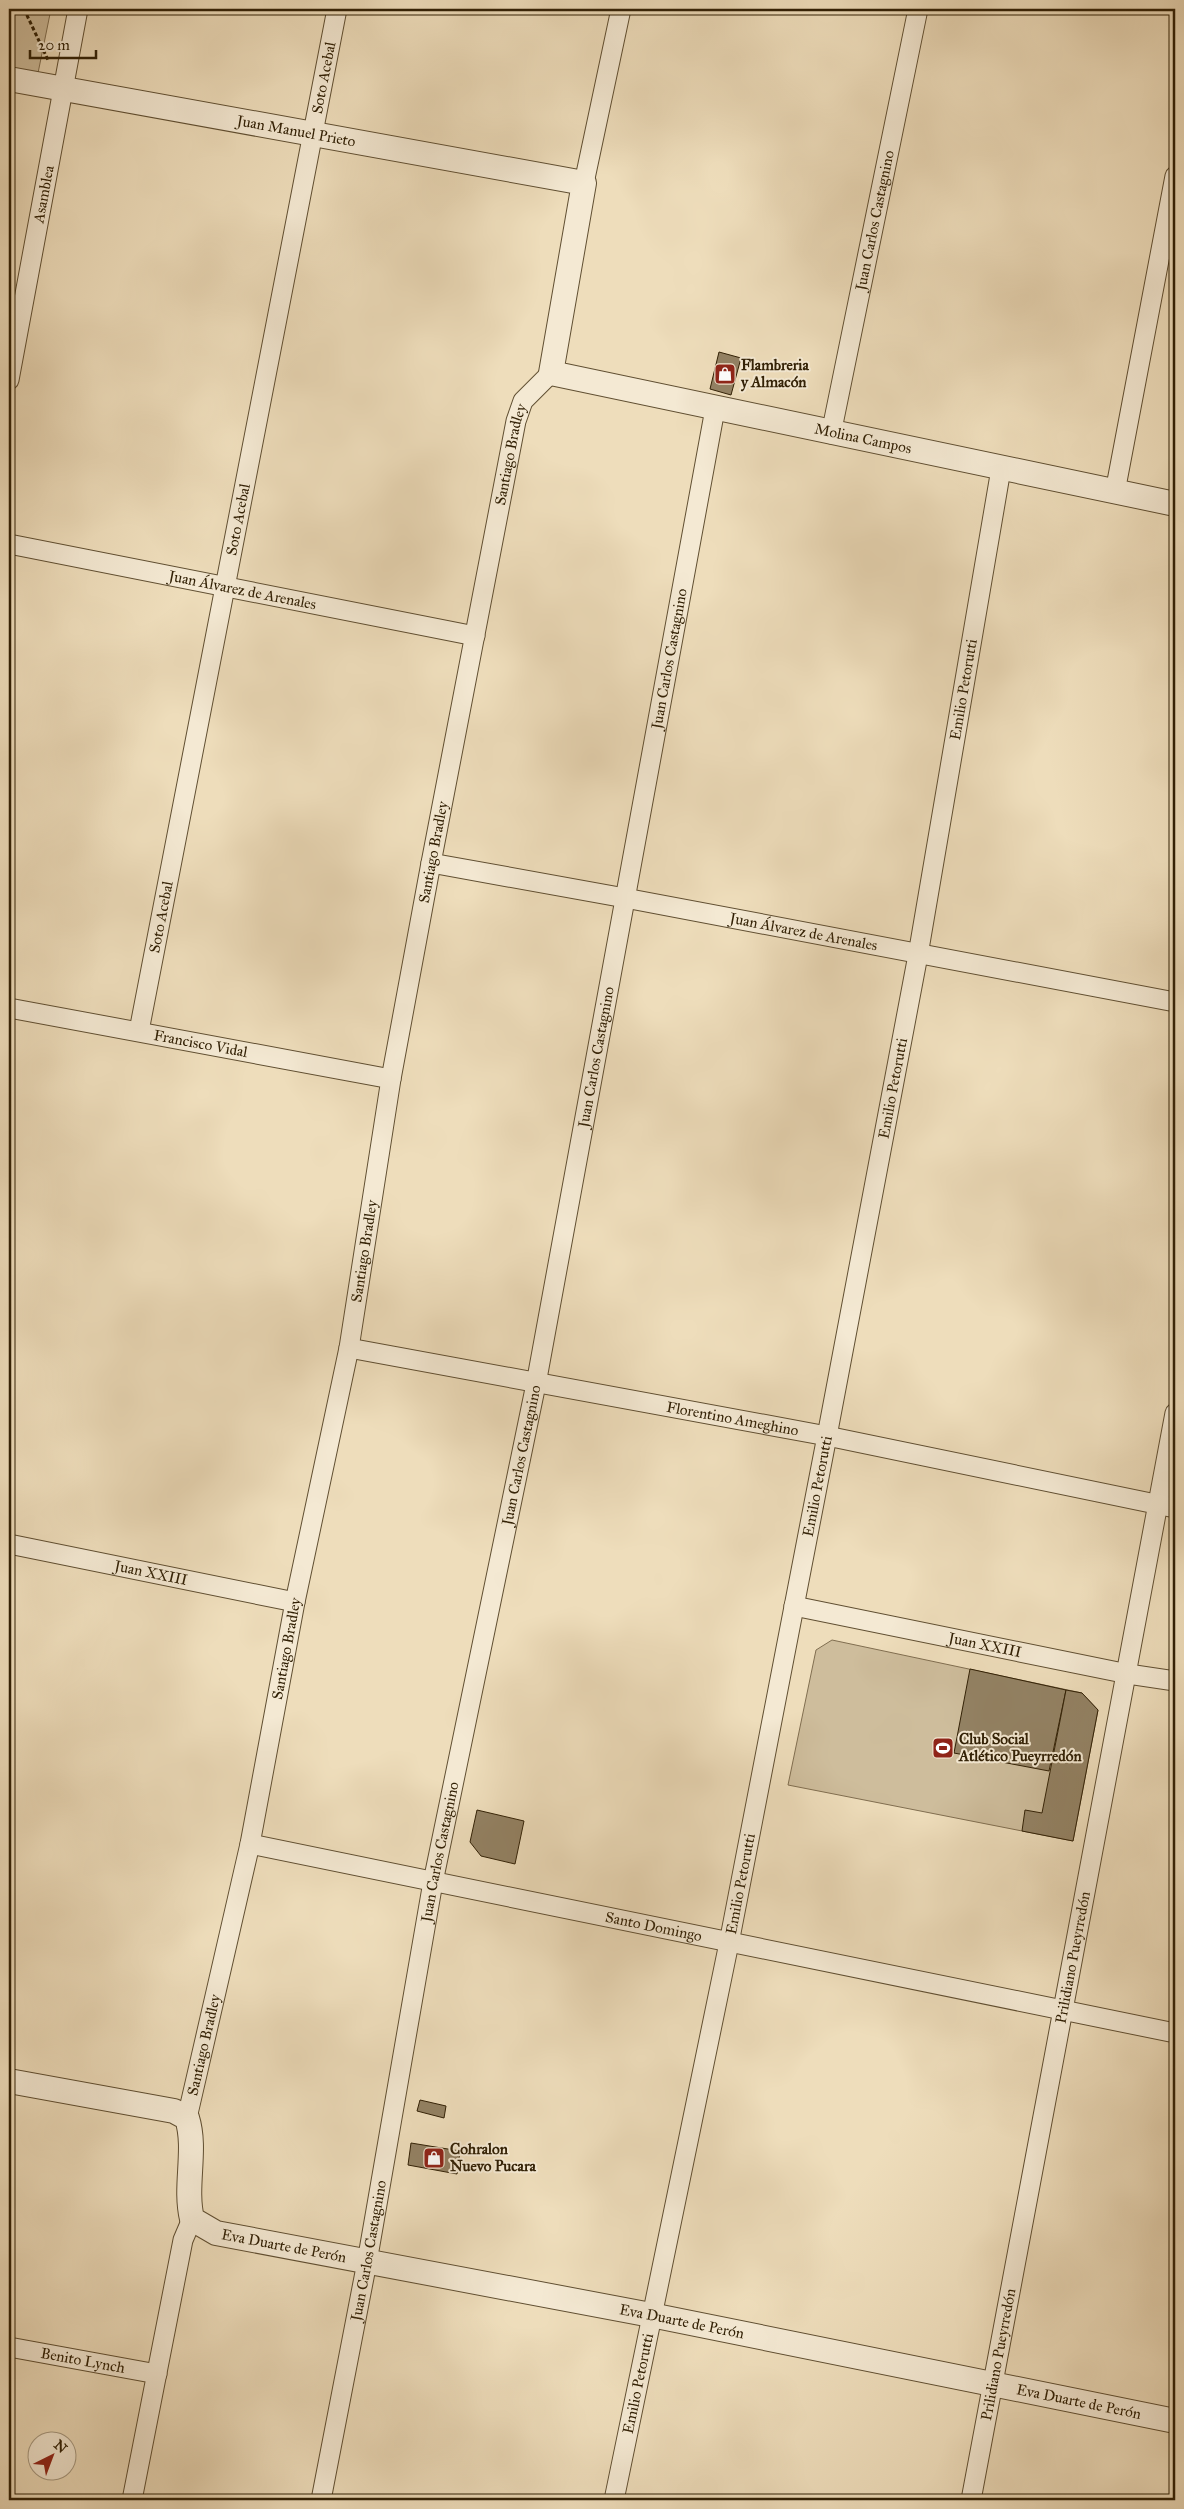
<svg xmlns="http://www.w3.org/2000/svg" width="1184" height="2509" font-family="'IM FELL Great Primer',serif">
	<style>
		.green { fill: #cebd9c; stroke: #806e50 }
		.building { fill: #938264; stroke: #312005 }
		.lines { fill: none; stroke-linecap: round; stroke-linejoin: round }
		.minor-casing { stroke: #604f32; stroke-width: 21 }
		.tertiary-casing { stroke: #604f32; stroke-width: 26 }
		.path { stroke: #312005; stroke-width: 3; stroke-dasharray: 4 2.5; stroke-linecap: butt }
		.minor { stroke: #f4e9d3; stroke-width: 19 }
		.tertiary { stroke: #f4e9d3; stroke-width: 24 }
		.labels { text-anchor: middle; stroke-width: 4; stroke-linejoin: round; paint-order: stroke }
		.street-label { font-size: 15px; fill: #312005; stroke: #f4e9d3 }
		.poi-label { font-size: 15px; font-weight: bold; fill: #312005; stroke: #f4e9d3; text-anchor: start }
	</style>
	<rect width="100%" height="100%" fill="#edb"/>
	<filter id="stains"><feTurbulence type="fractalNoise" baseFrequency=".004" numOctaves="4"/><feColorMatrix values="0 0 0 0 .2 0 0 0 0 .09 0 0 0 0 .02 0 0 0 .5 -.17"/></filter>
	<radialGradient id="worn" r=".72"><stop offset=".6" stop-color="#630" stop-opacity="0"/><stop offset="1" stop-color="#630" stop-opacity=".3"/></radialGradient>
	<g class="green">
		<path d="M9,9H51L37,78L9,72Z"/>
		<path d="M832,1640L1082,1693L1098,1710L1073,1841L788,1785L816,1650Z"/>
	</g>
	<g class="building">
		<path d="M719,352L741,358L731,395L710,389Z"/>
		<path d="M970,1669L1066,1690L1049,1771L954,1753Z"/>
		<path d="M1066,1690L1082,1693L1098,1710L1073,1841L1022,1831L1025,1810L1042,1813Z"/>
		<path d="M477,1810L524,1821L515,1864L481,1856L470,1842Z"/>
		<path d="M420,2100L446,2106L444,2118L417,2111Z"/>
		<path d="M411,2143L460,2151L457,2174L408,2165Z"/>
	</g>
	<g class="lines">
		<g class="minor-casing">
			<g id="minor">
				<path d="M584,183L621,9"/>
				<path id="s1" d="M9,380L78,9"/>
				<path id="s2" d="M831,434L918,9"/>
				<path d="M1115,492L1175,176"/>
				<path id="s3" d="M9,544L475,636"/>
				<path id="s4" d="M431,863L625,898L1175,1002"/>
				<path id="s5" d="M9,1008L391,1079"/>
				<path id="s6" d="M139,1031L337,9"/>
				<path id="s7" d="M349,1348L827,1436L1175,1508"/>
				<path id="s8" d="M9,1544L295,1602"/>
				<path id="s9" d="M794,1606L1128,1674L1175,1681"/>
				<path id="s10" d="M250,1844L1175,2033"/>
				<path id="s11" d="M187,2118L250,1844L295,1602L349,1348L391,1079L431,863L516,421L523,401L551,373"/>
				<path id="s12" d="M9,2347L157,2374"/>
				<path d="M132,2500L183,2240L192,2219"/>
				<path id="s13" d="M321,2500L367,2262L433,1882L536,1384L715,409"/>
				<path id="s14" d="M614,2500L729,1943L827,1436L918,955L1001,469"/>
				<path id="s15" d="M971,2500L1175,1413"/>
			</g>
		</g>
		<g class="tertiary-casing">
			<g id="tertiary">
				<path id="s16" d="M9,79L584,183L551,373L1175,504"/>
				<path id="s17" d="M9,2081L174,2111L187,2118C197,2150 184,2186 192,2219L216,2233L651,2315L1175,2421"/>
			</g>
		</g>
		<path class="path" d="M24,9L48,60"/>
		<use href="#minor" class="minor"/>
		<use href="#tertiary" class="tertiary"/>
	</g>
	<defs>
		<g id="shop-square" transform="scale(1.125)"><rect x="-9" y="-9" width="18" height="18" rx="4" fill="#8f2418" stroke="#f4e9d3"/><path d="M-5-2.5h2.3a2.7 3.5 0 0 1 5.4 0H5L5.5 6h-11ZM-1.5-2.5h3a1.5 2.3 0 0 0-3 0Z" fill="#fff"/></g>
		<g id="stadium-square" transform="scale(1.125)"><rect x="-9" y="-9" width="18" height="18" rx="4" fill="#8f2418" stroke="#f4e9d3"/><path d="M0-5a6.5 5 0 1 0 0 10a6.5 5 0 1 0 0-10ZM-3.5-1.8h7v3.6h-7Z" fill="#fff"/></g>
	</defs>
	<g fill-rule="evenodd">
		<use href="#shop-square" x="725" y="374"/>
		<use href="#stadium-square" x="943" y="1748"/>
		<use href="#shop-square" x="434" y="2158"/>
	</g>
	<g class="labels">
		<g class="street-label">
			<text dy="5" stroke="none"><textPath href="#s6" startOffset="971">Soto Acebal</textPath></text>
			<text dy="5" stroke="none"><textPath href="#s16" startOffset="292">Juan Manuel Prieto</textPath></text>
			<text dy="5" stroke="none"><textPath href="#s1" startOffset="189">Asamblea</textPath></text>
			<text dy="5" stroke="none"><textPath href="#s2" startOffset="218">Juan Carlos Castagnino</textPath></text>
			<text dy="5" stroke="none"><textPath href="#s16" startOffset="1096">Molina Campos</textPath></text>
			<text dy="5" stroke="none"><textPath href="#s11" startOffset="1695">Santiago Bradley</textPath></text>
			<text dy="5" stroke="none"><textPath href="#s6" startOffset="521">Soto Acebal</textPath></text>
			<text dy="5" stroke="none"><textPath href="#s3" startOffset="238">Juan Álvarez de Arenales</textPath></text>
			<text dy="5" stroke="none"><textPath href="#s13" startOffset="1874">Juan Carlos Castagnino</textPath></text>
			<text dy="5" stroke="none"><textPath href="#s14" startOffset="1844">Emilio Petorutti</textPath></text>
			<text dy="5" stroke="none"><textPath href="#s11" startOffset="1290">Santiago Bradley</textPath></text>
			<text dy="5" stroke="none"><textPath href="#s6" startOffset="116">Soto Acebal</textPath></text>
			<text dy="5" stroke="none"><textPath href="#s4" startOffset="379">Juan Álvarez de Arenales</textPath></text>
			<text dy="5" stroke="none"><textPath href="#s5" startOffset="195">Francisco Vidal</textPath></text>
			<text dy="5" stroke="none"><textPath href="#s13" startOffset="1469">Juan Carlos Castagnino</textPath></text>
			<text dy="5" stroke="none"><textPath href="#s14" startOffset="1439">Emilio Petorutti</textPath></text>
			<text dy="5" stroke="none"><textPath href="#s11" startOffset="885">Santiago Bradley</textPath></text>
			<text dy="5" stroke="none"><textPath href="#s7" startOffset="390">Florentino Ameghino</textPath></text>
			<text dy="5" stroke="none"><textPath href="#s13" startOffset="1064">Juan Carlos Castagnino</textPath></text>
			<text dy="5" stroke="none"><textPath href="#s14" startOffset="1034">Emilio Petorutti</textPath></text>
			<text dy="5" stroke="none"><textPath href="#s8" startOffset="145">Juan XXIII</textPath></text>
			<text dy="5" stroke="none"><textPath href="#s9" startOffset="195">Juan XXIII</textPath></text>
			<text dy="5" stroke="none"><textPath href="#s11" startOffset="480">Santiago Bradley</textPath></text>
			<text dy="5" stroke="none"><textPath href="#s13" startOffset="659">Juan Carlos Castagnino</textPath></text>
			<text dy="5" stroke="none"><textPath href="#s14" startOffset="629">Emilio Petorutti</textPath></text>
			<text dy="5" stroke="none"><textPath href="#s10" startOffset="412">Santo Domingo</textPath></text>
			<text dy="5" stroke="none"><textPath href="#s15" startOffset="552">Prilidiano Pueyrredón</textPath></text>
			<text dy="5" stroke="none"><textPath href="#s11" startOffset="75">Santiago Bradley</textPath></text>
			<text dy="5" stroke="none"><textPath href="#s17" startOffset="381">Eva Duarte de Perón</textPath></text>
			<text dy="5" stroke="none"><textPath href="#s13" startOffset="254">Juan Carlos Castagnino</textPath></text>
			<text dy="5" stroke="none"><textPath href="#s17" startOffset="786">Eva Duarte de Perón</textPath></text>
			<text dy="5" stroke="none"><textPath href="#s15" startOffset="148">Prilidiano Pueyrredón</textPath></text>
			<text dy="5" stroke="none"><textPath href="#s12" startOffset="75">Benito Lynch</textPath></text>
			<text dy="5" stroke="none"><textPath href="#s14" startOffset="119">Emilio Petorutti</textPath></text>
			<text dy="5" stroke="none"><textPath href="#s17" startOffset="1191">Eva Duarte de Perón</textPath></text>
		</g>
		<g class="poi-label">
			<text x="741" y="370">Flambreria<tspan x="741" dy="17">y Almacón</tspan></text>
			<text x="959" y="1744">Club Social<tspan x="959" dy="17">Atlético Pueyrredón</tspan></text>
			<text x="450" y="2154">Cohralon<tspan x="450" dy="17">Nuevo Pucara</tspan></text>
		</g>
	</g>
	<rect width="1184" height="2509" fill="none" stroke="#edb" stroke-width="30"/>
	<rect x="10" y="10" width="1164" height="2489" fill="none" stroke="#312005" stroke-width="2.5"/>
	<rect x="15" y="15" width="1154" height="2479" fill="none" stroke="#312005"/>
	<g transform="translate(52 2456) rotate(42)"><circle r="24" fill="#f4e9d3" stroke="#a69981"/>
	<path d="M0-4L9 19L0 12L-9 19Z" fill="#8f2418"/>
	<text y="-8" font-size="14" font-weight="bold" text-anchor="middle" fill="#312005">N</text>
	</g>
	<path d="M30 50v8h66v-8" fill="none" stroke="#312005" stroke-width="2.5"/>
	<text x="38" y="50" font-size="15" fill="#312005" stroke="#f4e9d3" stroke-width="4" paint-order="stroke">20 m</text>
	<rect width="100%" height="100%" filter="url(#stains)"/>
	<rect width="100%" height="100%" fill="url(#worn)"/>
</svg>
